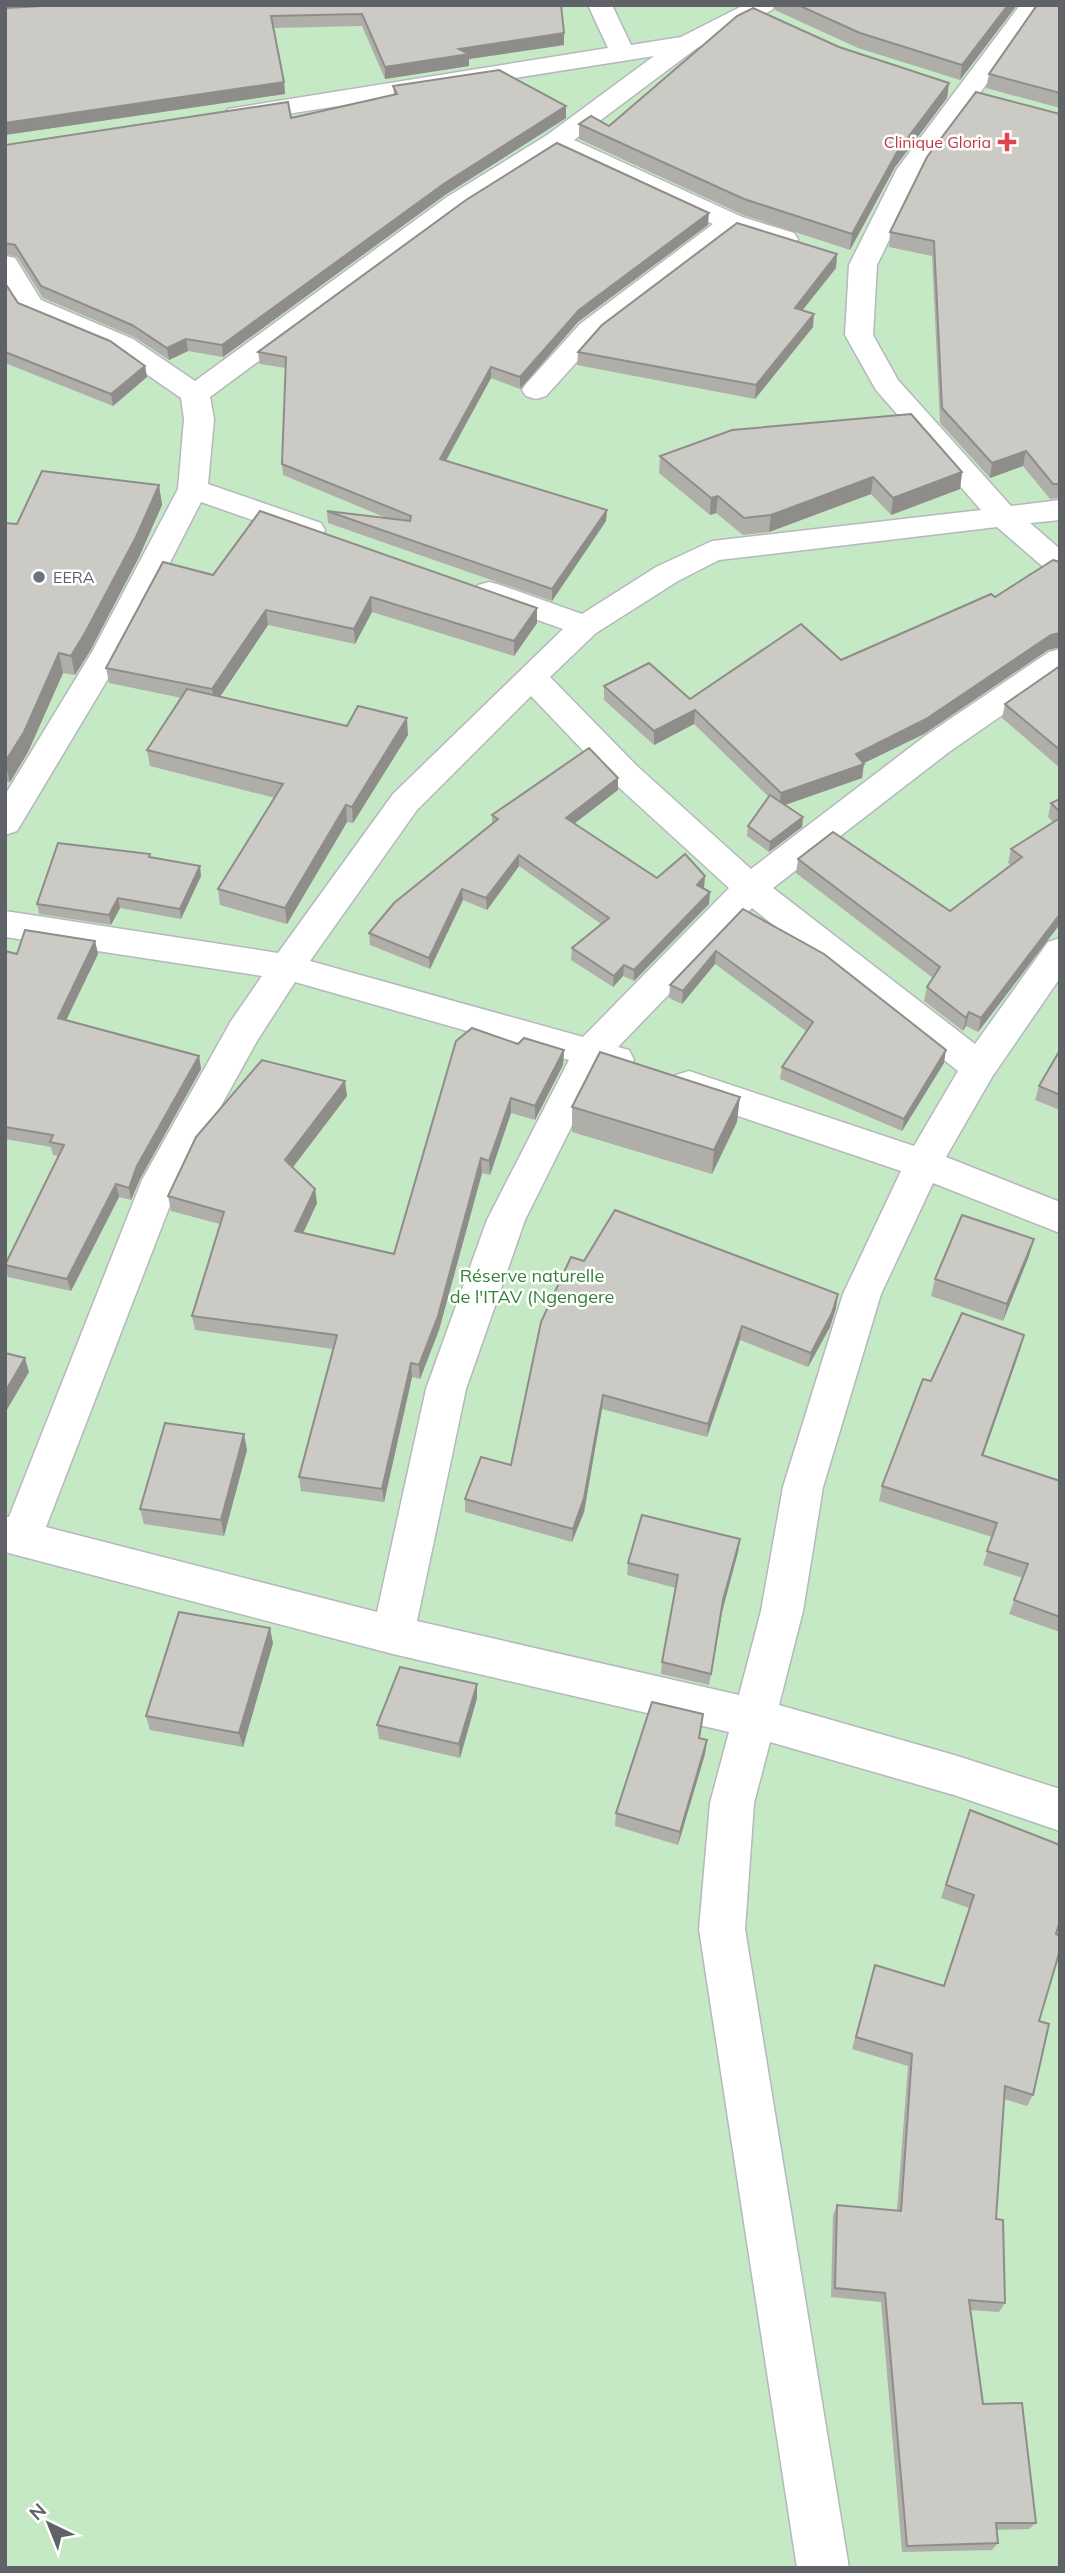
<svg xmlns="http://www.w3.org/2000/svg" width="1065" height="2573" font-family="Mulish,sans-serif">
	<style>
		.green { fill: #c5e8c5 }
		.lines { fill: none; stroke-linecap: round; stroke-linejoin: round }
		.minor-casing { stroke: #b5b8bc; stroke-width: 3 }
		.minor { fill: #fff; fill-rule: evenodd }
		.wall { fill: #afaea9 }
		.shaded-wall { fill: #8f8d8a }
		.building { fill: #cccac5; stroke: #8f8d8a; stroke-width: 2 }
		.health-dot { fill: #e0444e; stroke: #fff; stroke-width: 2.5 }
		.worship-dot { fill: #6b7280; stroke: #fff; stroke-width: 2.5 }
		.labels { text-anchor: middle; stroke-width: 5; stroke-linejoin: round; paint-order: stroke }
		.far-health-label { font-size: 16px; fill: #be3a42; stroke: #fff; text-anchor: end }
		.far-worship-label { font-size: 16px; fill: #5b616d; stroke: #fff; text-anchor: start }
		.park-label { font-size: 18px; fill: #348238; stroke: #fff }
	</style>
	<rect width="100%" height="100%" fill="#f1efe8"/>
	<rect class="green" x="5" y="5" width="1055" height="2563"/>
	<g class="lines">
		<g class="minor-casing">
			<g id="minor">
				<path d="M588,5H612L631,45L681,37L744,5H775L772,10L697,48L574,140L742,217L794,233L798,239L794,245L784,247L736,233L600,336L546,396L536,399L526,396L522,390L526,384L580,324L713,224L557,151L465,209L210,397L214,419L208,484L321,523L325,530L321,537L310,540L201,502L124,652L17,831L5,835V795L92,652L178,489L184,419L181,398L113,351L21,312L5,287V256L15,258L41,300L133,339L195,381L447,197L547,135L654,56L237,122L228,119L224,114L228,109L608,48Z"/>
				<path d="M1020,5H1045L923,170L877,265L873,335L898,380L1011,506L1060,500V520L1030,523L1060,549V575L1049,572L997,527L719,560L678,581L596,633L550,677L637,766L751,869L925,736L1049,652L1060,649V675L949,752L773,888L975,1044L1048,942L1060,938V978L992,1077L946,1157L1060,1202V1233L933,1183L881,1294L823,1487L803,1611L779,1705L954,1755L1060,1789V1831L954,1795L770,1742L754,1803L745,1929L849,2568H797L699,1929L710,1803L729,1732L393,1654L5,1552V1516L9,1517L142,1180L231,1021L262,976L5,937V911L278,953L393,794L563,629L478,599L474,592L478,585L489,582L500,585L582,614L656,567L712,541L981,510L876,390L845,335L849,265L897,169ZM531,696L613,782L729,888L583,1037L310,961L417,810ZM752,908L958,1071L914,1146L689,1071L676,1075L671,1085L676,1095L901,1171L843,1294L783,1487L761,1611L739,1695L417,1621L466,1389L525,1220L600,1069L616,1074L629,1070L634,1060L629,1050L618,1047ZM295,982L569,1060L487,1220L426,1389L377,1612L46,1527L179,1182L257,1041Z"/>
			</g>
		</g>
		<use href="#minor" class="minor"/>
	</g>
	<g class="wall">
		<path d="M561,5L564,45L469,59V66L385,79L362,26L273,28L284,82L285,94L5,135V8Z"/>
		<path d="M775,5H1017L960,80L858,48L775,10Z"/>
		<path d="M1060,5V108L986,88L989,74Z"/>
		<path d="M839,47L949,83L947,98L895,167L850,250L743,215L579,139V124L609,126Z"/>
		<path d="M393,86L566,118L445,195L223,357L188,351L169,360L134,337L43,298L17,257L5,254V145L291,118L394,95Z"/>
		<path d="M1060,114V498L1050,499L1023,466L990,478L940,423L932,256L889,247L890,232Z"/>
		<path d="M708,225L578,322L520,389L491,378L446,461L607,510L606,521L552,601L328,523L327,511L389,519L283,475L282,464L286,368L260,364L258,352Z"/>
		<path d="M837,254L836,268L802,310L813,327L755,399L577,365L578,352Z"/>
		<path d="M5,283L18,303L145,366L147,377L113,406L5,363Z"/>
		<path d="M660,456L962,472L960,489L891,515L871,494L769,532L743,535L716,513L710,515L659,473Z"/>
		<path d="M159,485L162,505L139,557L90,651L75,675L63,673L28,752L10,782H5V523L17,524Z"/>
		<path d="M260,511L537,623L514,656L372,612L355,644L268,625L220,697L347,726L408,735L353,823L347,822L287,924L220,905L218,889L275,798L150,766L147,750L182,698L109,683L106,668L213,575Z"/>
		<path d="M1060,562V647L1048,650L924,734L864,763L862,778L785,805L803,817L802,827L769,852L747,836L748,826L769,797L694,724L654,745L604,700V686L690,699L841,660L995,597Z"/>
		<path d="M1060,666V768L1002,718L1005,704Z"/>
		<path d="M618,790L574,823L657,878L705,876L703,889L710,892L709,904L634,981L623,976L613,987L571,960L572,948L601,924L519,866L487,910L463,900L430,969L370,945L369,933L492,824V815Z"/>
		<path d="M1060,799V924L978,1032L966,1026L963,1031L924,1001L927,987L933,978L796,873L798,859L950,911L1011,865L1008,863L1011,849L1053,822L1048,817L1051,803Z"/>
		<path d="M150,854V857L201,876L181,919L120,908L111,925L39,914L37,904Z"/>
		<path d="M743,909L944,1063L902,1131L780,1079L782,1067L806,1031L715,964L682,1004L669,998L670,985Z"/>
		<path d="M95,941L98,954L66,1020L199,1056L201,1069L140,1179L131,1200L119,1197L71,1291L8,1277L5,1267V1264L59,1156L53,1155L51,1147L5,1139V951L17,954Z"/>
		<path d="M518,1044L564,1050L563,1065L535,1120L511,1113L490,1175L482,1173L439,1330L420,1379L412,1377L384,1502L301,1491L299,1477L333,1349L195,1330L192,1316L220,1224L171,1211L168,1196L347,1096L293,1167L315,1189L317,1203L303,1233L394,1254Z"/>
		<path d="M1060,1050V1110L1035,1100L1039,1086Z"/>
		<path d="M572,1107L737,1122L712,1174L572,1132Z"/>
		<path d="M1029,1256L1003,1321L931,1296L935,1279Z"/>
		<path d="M584,1261L836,1308L830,1327L808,1367L740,1340L707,1437L602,1409L584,1512L572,1542L465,1512V1499L511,1465Z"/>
		<path d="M1020,1350L983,1456L1060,1481V1632L1009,1614L1023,1578L983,1565L992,1537L879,1501L882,1486L931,1381Z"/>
		<path d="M247,1450L224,1536L144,1524L140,1509Z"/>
		<path d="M740,1539L738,1552L722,1612L709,1685L661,1674L662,1662L676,1588L627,1575L628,1563Z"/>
		<path d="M273,1643L243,1747L150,1730L146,1716Z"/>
		<path d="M477,1698L460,1758L379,1739L377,1725Z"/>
		<path d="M700,1738L707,1740L705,1754L678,1845L615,1826L616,1813Z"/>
		<path d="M970,1810L1056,1934L1039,2021L1033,2095L1027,2106L1004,2099L996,2219L1005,2303L999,2312L970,2310L983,2404L1036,2523L1029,2529L996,2530L998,2543L992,2550L902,2552L881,2302L831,2297L833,2215L837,2205L897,2210L908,2066L852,2049L875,1965L943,1986L969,1908L941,1898Z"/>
	</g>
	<g class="shaded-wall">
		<path d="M1008,5H1017L960,80L962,65Z"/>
		<path d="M564,33V45L469,59V66L385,79V67L459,49Z"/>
		<path d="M284,82L285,94L5,135V123Z"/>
		<path d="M949,83L947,98L895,167L850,250L852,234L897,152Z"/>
		<path d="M566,106V118L445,195L223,357L222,345L445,183Z"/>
		<path d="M709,213L708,225L578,322L520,389V377L579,310Z"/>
		<path d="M837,254L836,268L794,321L795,308Z"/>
		<path d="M814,314L813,327L755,399L756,385Z"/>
		<path d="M186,339L188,351L169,360L167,348Z"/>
		<path d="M145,366L147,377L113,406L111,394Z"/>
		<path d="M491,367V378L440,471V459Z"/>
		<path d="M1026,451L1023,466L990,478L992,463Z"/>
		<path d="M962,472L960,489L891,515L893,498Z"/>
		<path d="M873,477L871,494L769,532L771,515Z"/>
		<path d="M159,485L162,505L139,557L90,651L75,675L71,656Z"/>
		<path d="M718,496L716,513L710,515L711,498Z"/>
		<path d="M607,510L606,521L552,601V589Z"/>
		<path d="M371,597L372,612L355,644L354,629Z"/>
		<path d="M537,608V623L514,656V641Z"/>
		<path d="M266,610L268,625L215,704L212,689Z"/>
		<path d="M1060,624V647L1048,650L924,734L862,764H864L862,778L779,807L781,793L856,754Z"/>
		<path d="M59,653L63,673L28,752L10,782L5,762Z"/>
		<path d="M695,710L694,724L654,745V731Z"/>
		<path d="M407,718L408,735L353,823L352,807Z"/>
		<path d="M618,778V790L566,830V818Z"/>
		<path d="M346,805L347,822L287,924L285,908Z"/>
		<path d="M803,817L802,827L769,852L770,842Z"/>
		<path d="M519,855V866L487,910L486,898Z"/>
		<path d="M200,866L201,876L181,919L180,909Z"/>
		<path d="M705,876L704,888L696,897L697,885Z"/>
		<path d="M462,889L463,900L430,969L429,958Z"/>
		<path d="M710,892L709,904L634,981V970Z"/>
		<path d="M118,898L120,908L111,925L109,915Z"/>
		<path d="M1060,914V924L978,1032L981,1018Z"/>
		<path d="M95,941L98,954L61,1031L58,1018Z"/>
		<path d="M716,951L715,964L682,1004L683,991Z"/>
		<path d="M624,965L623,976L613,987L614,976Z"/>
		<path d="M969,1012L966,1026L963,1031L966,1018Z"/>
		<path d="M564,1050L563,1065L535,1120V1106Z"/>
		<path d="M946,1050L944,1063L902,1131L904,1119Z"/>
		<path d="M199,1056L201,1069L140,1179L131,1200L129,1188L137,1166Z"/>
		<path d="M345,1081L347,1096L287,1175L285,1160Z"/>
		<path d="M740,1097L737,1122L712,1174L714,1150Z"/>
		<path d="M511,1098V1113L490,1175L489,1161Z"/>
		<path d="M481,1158L482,1173L439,1330L420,1379L419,1365Z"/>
		<path d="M116,1184L119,1197L71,1291L67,1279Z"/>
		<path d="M315,1189L317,1203L297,1246L295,1231Z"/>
		<path d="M1034,1239L1029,1256L1003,1321L1007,1304Z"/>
		<path d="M838,1294L836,1308L830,1327L808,1367L811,1353Z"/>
		<path d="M742,1326L740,1340L707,1437L708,1424Z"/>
		<path d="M1024,1335L1020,1350L978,1470L982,1455Z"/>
		<path d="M25,1358L29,1372L5,1413V1392Z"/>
		<path d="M411,1363L412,1377L384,1502L382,1489Z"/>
		<path d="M603,1395L602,1409L584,1512L572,1542L573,1529Z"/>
		<path d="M244,1434L247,1450L224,1536L221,1520Z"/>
		<path d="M740,1539L738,1552L722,1612L709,1685L723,1600Z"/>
		<path d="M270,1628L273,1643L243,1747L239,1733Z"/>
		<path d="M477,1684V1698L460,1758L459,1744Z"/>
		<path d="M707,1740L705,1754L678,1845L680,1832Z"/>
	</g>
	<g class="building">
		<path d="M62,5H561L564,33L459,49L469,54L385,67L362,14L271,16L284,82L5,123V8Z"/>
		<path d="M798,5H1008L962,65L860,33Z"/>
		<path d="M1037,5H1060V93L989,74Z"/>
		<path d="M753,8L839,47L949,83L897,152L852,234L744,199L579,124L591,116L609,126L737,16Z"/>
		<path d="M499,70L566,106L445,183L222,345L186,339L167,348L132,325L41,286L15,245L5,243V145L288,102L291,118L397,94L393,86Z"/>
		<path d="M976,92L1060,114V484H1053L1026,451L992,463L942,408L934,241L890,232L927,157Z"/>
		<path d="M557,143L709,213L579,310L520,377L491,367L440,459L607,510L552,589L327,511L410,521L411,516L282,464L286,357L258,352L466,200Z"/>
		<path d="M737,223L837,254L795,308L814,314L756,385L578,352L602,325Z"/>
		<path d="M5,283L18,303L110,341L145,366L111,394L5,352Z"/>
		<path d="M911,414L962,472L893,498L873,477L771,515L744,518L718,496L711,498L660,456L732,430Z"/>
		<path d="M42,471L159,485L136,537L86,631L71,656L59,653L24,732L5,762V523L17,524Z"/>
		<path d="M260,511L537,608L514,641L371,597L354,629L266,610L212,689L106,668L163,562L213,575Z"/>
		<path d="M1053,560L1060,562V624L1059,625L1060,626V633L1051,635L926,719L856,754L864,764L781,793L695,710L654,731L604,686L649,663L690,699L801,624L841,660L991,594L995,597Z"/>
		<path d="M1060,666V750L1005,704Z"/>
		<path d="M187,689L347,726L358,706L407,718L352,807L346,805L285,908L218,889L283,784L147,750Z"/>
		<path d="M589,748L618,778L566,818L657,878L685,854L705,876L697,885L710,892L634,970L624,965L614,976L572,948L609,918L519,855L486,898L462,889L429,958L369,933L394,903L498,819L492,815Z"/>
		<path d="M770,795L803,817L770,842L748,826Z"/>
		<path d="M1060,799V812L1051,803Z"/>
		<path d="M1060,818V914L981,1018L969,1012L966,1018L927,987L940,967L798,859L833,832L950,911L1022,857L1011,849Z"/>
		<path d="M58,843L150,854L149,857L200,866L180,909L118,898L109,915L37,904Z"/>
		<path d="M743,909L824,954L946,1050L904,1119L782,1067L813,1022L716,951L683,991L670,985Z"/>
		<path d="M25,930L95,941L58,1018L199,1056L137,1166L129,1188L116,1184L67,1279L5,1265L64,1145L50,1142L53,1135L5,1127V951L17,954Z"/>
		<path d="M472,1028L518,1044L524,1038L564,1050L535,1106L511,1098L489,1161L481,1158L438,1316L419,1365L411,1363L382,1489L299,1477L337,1335L192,1316L224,1212L168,1196L196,1137L262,1060L345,1081L285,1160L315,1189L295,1231L394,1254L456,1041Z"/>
		<path d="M1060,1050V1095L1039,1086Z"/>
		<path d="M600,1052L740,1097L714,1150L572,1107Z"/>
		<path d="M615,1210L838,1294L832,1313L811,1353L742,1326L708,1424L603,1395L584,1498L573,1529L465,1499L481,1457L511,1465L541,1322L571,1257L584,1261Z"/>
		<path d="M962,1215L1034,1239L1007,1304L935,1279Z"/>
		<path d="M962,1313L1024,1335L982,1455L1060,1481V1617L1014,1600L1028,1564L987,1551L997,1523L882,1486L923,1379L931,1381Z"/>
		<path d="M5,1353L25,1358L5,1392Z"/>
		<path d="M165,1423L244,1434L221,1520L140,1509Z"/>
		<path d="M642,1515L740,1539L723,1600L711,1674L662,1662L678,1575L628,1563Z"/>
		<path d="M179,1612L270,1628L239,1733L146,1716Z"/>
		<path d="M400,1667L477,1684L459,1744L377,1725Z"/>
		<path d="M652,1702L703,1714L699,1738L707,1740L680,1832L616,1813Z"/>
		<path d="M970,1810L1060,1845V1921L1056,1934L1060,1936V1950L1039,2021L1049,2024L1033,2095L1005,2086L996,2219L1003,2220L1005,2303L969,2300L983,2404L1022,2403L1036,2523H996L998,2543L907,2546L885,2293L835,2288L837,2205L901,2211L912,2054L856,2037L875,1965L944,1986L974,1895L946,1885Z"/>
	</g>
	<path class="health-dot" d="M1003.5 131.5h7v7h7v7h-7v7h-7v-7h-7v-7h7z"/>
	<circle class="worship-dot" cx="39" cy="577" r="7"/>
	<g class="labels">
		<g class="far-health-label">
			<text x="991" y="148">Clinique Gloria</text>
		</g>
		<g class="far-worship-label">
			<text x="53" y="583">EERA</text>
		</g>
		<g class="park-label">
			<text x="532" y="1282">Réserve naturelle<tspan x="532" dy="21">de l'ITAV (Ngengere</tspan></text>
		</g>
	</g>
	<rect width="1065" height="2573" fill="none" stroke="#5f6368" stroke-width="14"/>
	<g transform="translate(49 2524) rotate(317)" stroke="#ffffff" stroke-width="5" paint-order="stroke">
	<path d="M0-5L12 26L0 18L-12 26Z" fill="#5f6368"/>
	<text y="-10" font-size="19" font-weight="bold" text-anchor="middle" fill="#5f6368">N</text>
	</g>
</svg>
